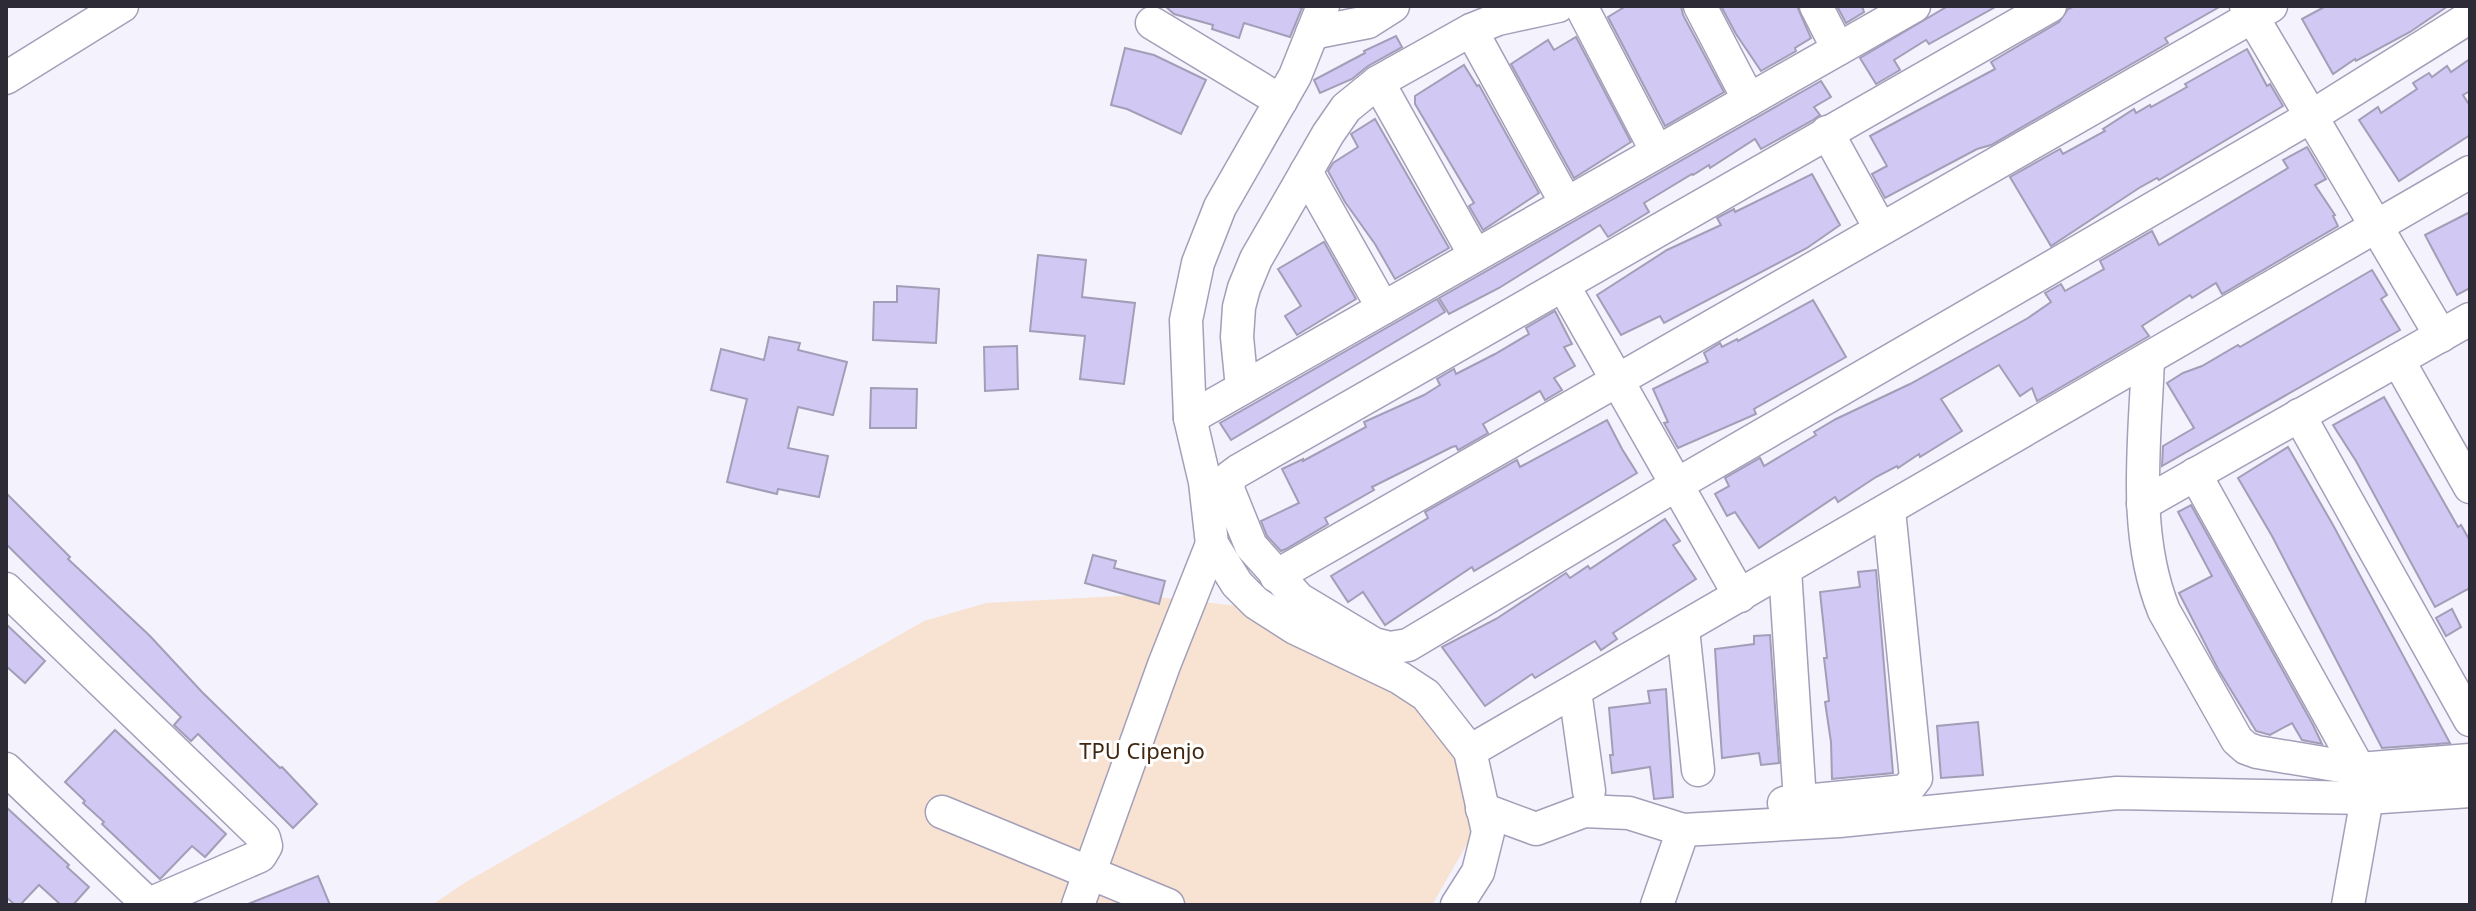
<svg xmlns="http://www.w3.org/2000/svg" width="2476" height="911" font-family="'Noto Sans',sans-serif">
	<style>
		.green { fill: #f8e2d1 }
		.building { fill: #d1c8f4; stroke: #a39eb7; stroke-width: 2 }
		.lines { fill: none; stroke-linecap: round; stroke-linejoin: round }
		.minor-casing { stroke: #a49fb9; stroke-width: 35 }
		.minor { stroke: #fff; stroke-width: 32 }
		.labels { text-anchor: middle; stroke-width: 6; stroke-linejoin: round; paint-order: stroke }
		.park-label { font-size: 22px; fill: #412710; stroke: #fff }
	</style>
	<rect width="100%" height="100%" fill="#f4f2fd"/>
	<path class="green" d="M1139,595L1239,606L1340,654L1423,713L1490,804L1432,905H432L466,882L924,621L986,603Z"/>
	<g class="building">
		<path d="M1165,6H1294L1302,8L1290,37L1244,23L1239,38L1212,29L1213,25L1174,14Z"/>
		<path d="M1626,6H1681L1683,15L1724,92L1665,126L1608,17Z"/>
		<path d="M1721,6H1797L1811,38L1795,48L1796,51L1761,71L1736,34Z"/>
		<path d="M1837,6H1862L1864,12L1846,23Z"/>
		<path d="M1948,6H1997L1929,44L1926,40L1894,60L1900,70L1876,84L1860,58Z"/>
		<path d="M2075,6H2221L2165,38L2168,43L1991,145L1977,149L1885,198L1872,174L1887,166L1870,136L1995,69L1991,62L2059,22L2068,9Z"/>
		<path d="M2326,6H2448L2410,32L2356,61L2355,59L2333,74L2302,19Z"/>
		<path d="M1396,36L1402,47L1368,66L1352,79L1320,93L1314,80L1365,53L1364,51Z"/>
		<path d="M1576,37L1631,142L1574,178L1511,64L1548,40L1554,50Z"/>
		<path d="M1125,48L1154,55L1206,80L1181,134L1127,109L1111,105Z"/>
		<path d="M2247,49L2267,86L2270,84L2283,106L2159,180L2157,178L2139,188L2051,246L2010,177L2060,149L2063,154L2105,131L2103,129L2134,109L2136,113L2150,105L2151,107L2187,87L2185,84Z"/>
		<path d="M2470,59V91L2463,95L2470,106V135L2399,181L2359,120L2378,107L2381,113L2417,89L2413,83L2429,73L2432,77L2447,66L2451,72Z"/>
		<path d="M1464,65L1477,86L1479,85L1539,193L1483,230L1469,206L1474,203L1415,104V96Z"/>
		<path d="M1821,81L1831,97L1814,107L1820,115L1813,120L1761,149L1755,139L1710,168L1709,165L1693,175L1692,174L1644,203L1649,212L1608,237L1600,225L1499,288L1449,314L1439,298Z"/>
		<path d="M1375,119L1449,248L1395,279L1375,244L1345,202L1328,171L1333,163L1358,147L1351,134Z"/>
		<path d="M2307,147L2326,179L2315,185L2335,215L2333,216L2338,226L2222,294L2216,283L2192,298L2190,295L2142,326L2149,336L2037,401L2032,388L2020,396L1999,365L1941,399L1962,431L1920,457L1919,454L1898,468L1897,466L1876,477L1838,502L1835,497L1759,548L1735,512L1727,516L1715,494L1729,486L1725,478L1760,458L1764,466L1816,435L1814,432L1836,419L1910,384L2028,318L2051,302L2045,293L2061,284L2065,291L2104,269L2100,261L2152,231L2159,245L2288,168L2283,160Z"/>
		<path d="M1812,174L1840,225L1807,248L1664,323L1660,316L1621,335L1597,295L1667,250L1721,225L1717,218L1734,209L1735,212Z"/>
		<path d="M2470,212V288L2457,295L2425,235Z"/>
		<path d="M1324,242L1356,299L1297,335L1285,316L1301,306L1278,269Z"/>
		<path d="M1038,255L1086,260L1082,297L1135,303L1124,384L1080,379L1085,336L1030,331Z"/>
		<path d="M2372,270L2387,295L2381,299L2400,330L2162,466L2163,446L2194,428L2167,383L2183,373L2202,366L2238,345L2240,347Z"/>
		<path d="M897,286L939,289L936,343L873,340L874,302H897Z"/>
		<path d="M1437,299L1445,312L1231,440L1220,423Z"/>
		<path d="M1813,300L1846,357L1754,409L1756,414L1678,448L1664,423L1668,422L1653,389L1708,362L1704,353L1720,343L1722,347L1737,339L1738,341Z"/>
		<path d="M1555,311L1572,344L1564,347L1575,366L1554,378L1562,390L1545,400L1540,391L1483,424L1488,433L1458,450L1456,446L1452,447L1372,487L1374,490L1325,518L1328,524L1286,549L1281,551L1267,536L1261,521L1299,503L1282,469L1303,459V461L1366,427L1364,422L1424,395L1440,385L1437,379L1454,369L1456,374L1495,354L1529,334L1526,328Z"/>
		<path d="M769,337L800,343L798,350L847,362L833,415L798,407L788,448L828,456L819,497L778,489L777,494L727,482L747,399L711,390L721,349L764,360Z"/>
		<path d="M1017,346L1018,389L985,391L984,347Z"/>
		<path d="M871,388L917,389L916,428H870Z"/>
		<path d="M2384,397L2458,527L2461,525L2470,541V588L2435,607L2356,461L2333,425Z"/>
		<path d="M1607,420L1622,449L1637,473L1474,571L1472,567L1385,625L1363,592L1348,602L1331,576L1428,518L1425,512L1517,460L1520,467Z"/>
		<path d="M2288,447L2333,525L2450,743L2382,748L2272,536L2238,478Z"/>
		<path d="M6,493L70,557L68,559L150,636L202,692L280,768L282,767L317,804L293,828L198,734L191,741L174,725L181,717L6,544Z"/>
		<path d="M2191,505L2313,725L2322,744L2302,740L2292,723L2270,735L2256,731L2218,669L2179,593L2212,576L2178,512Z"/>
		<path d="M1665,519L1680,541L1673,545L1696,579L1613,633L1617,639L1601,650L1595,641L1535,678L1532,674L1485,706L1442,647L1496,619L1566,573L1570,578L1588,566L1590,569Z"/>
		<path d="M1093,555L1116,561L1114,568L1165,581L1159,604L1085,583Z"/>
		<path d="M1876,570L1893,773L1832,779L1831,742L1825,702L1829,701L1824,658H1827L1820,592L1860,587L1858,572Z"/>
		<path d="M2452,609L2461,627L2446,636L2436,618Z"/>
		<path d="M6,624L45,661L25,683L6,666Z"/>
		<path d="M1770,635L1779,763L1761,765L1759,753L1722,758L1715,649L1754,644V636Z"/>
		<path d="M1666,689L1673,797L1654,799L1650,767L1612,773L1610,755H1613L1609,708L1650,703L1648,691Z"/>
		<path d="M1978,722L1983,775L1941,778L1937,726Z"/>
		<path d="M115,730L226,834L205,857L192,846L160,879L102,824L104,822L83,803L85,801L65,782Z"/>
		<path d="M6,807L69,865L67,867L89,887L73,905H61L39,885L20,905H15L6,897Z"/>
		<path d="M318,876L330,905H248V904Z"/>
	</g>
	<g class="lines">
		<g class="minor-casing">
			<g id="minor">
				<path d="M1323,6L1295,76L1220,207L1198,263L1186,320L1190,418L1205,482L1212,544L1237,584L1256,603L1295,628L1400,678L1426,695L1470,751L1488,832L1478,872L1457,905"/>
				<path d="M1581,6L1657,152"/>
				<path d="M1700,6L1749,100"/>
				<path d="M1816,6L1838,49"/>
				<path d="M2050,6L1238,471L1230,477L1228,489L1251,546L1299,599L1374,644L1390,648L1408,645L1676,485L2312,116L2470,17"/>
				<path d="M2246,6L2441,336"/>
				<path d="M1152,23L1281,101"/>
				<path d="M1471,30L1566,203"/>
				<path d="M1312,33L1368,22L1393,6"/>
				<path d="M6,78L122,6"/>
				<path d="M1378,82L1475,255"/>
				<path d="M1827,132L1880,228"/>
				<path d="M1306,172L1383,308"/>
				<path d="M1563,285L1740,596"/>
				<path d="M2148,359C2145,442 2132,532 2164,611L2237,740L2246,748L2257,752L2359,769L2470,760"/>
				<path d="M2398,360L2470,487"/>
				<path d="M1242,388L1237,337L1239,307L1244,288L1256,259L1328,134L1346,108L1378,82L1471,30L1498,19L1558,6"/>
				<path d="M2299,415L2470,720"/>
				<path d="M1190,418L1914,6"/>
				<path d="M2195,474L2359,769"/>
				<path d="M2143,504L2470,319"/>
				<path d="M1785,570L1800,801"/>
				<path d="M1276,576L2271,6"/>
				<path d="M6,589L264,838L266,846L260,856L147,905"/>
				<path d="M1683,629L1698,770"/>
				<path d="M1575,691L1589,791"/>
				<path d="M1470,751L2470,172"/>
				<path d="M6,769L148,904"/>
				<path d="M1784,803L1906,791L1916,778L1889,510"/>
				<path d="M1482,809L1536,829L1584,811L1629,813L1683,830L1839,821L2117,793L2367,798L2470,791"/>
				<path d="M942,812L1168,905"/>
				<path d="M1078,905L1164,665L1212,544"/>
				<path d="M1657,905L1683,830"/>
				<path d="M2348,905L2367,798"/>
			</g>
		</g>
		<use href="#minor" class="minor"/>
	</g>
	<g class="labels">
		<g class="park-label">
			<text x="1142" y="759">TPU Cipenjo</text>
		</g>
	</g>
	<rect width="2476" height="911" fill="none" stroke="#2d2b35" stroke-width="16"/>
</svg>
